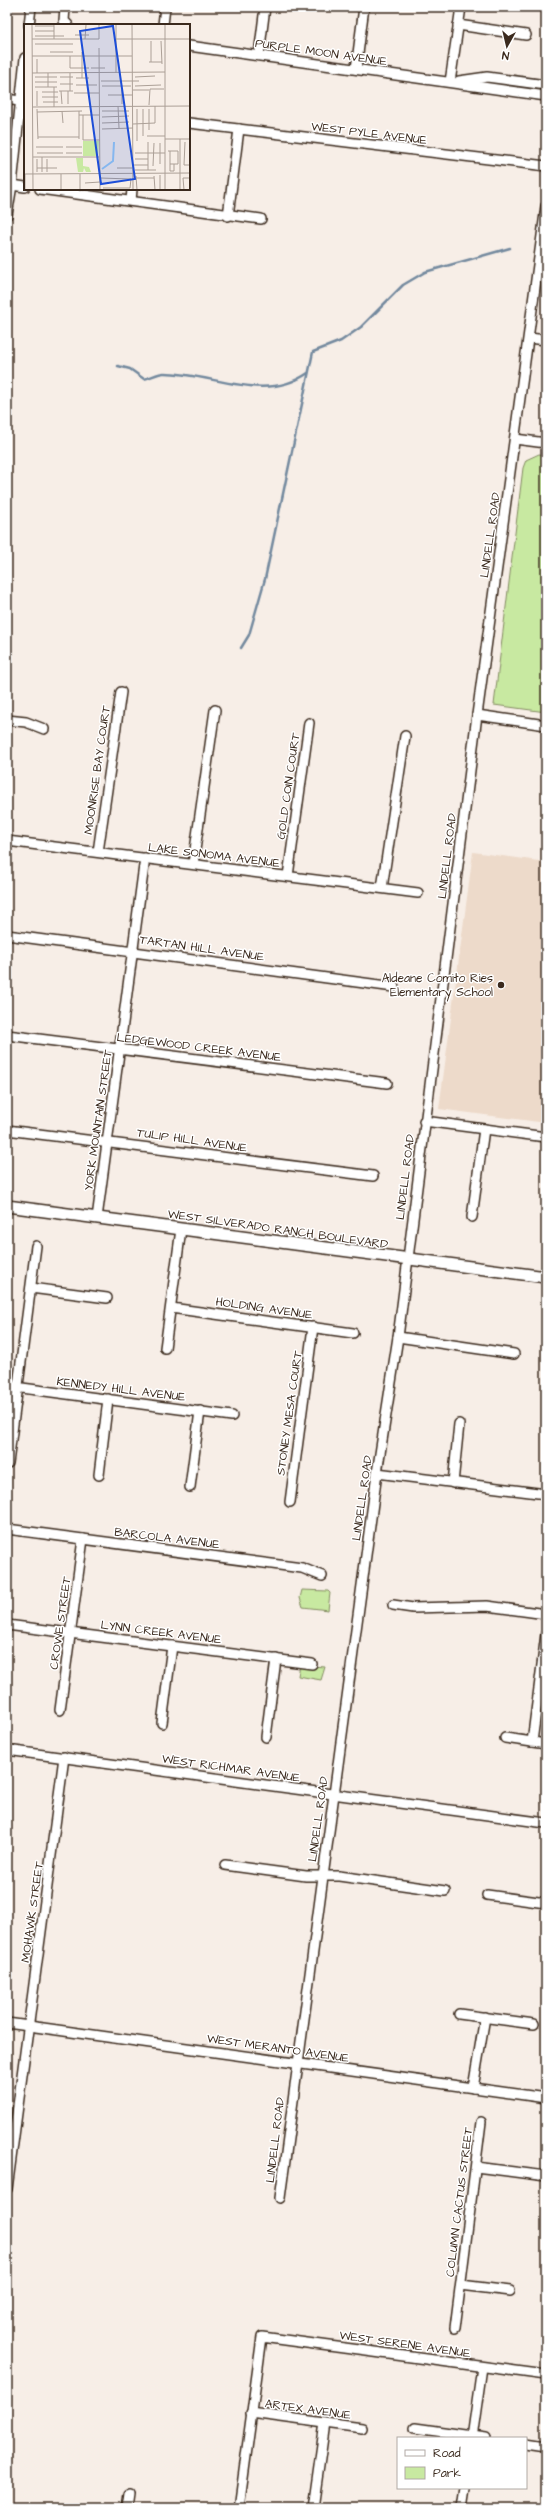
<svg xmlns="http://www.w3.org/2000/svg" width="553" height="2515" font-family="'Architects Daughter',sans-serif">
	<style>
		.built { fill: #eddaca }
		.green { fill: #c8e9a1; stroke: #828a60 }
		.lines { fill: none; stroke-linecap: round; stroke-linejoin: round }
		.stream { stroke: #73899e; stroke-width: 2.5 }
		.minor-casing { stroke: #3b2a1e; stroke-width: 12 }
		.major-casing { stroke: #3b2a1e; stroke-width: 14 }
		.minor { stroke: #fff; stroke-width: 9 }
		.major { stroke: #fff; stroke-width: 11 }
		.poi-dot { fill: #3b2a1e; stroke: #fff; stroke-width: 1.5 }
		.labels { text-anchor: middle; stroke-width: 3; stroke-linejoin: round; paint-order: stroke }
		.street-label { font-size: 12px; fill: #3b2a1e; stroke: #fff }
		.poi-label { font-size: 12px; fill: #3b2a1e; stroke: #fff; text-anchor: end }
		.inset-river { fill: none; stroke: #98c9f4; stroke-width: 2 }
		.inset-road { fill: none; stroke: #aca097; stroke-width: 1 }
		.view { fill: #1d4ed8; fill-opacity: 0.15; stroke: #1d4ed8; stroke-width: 2 }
		.inset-edge { fill: none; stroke: #3b2a1e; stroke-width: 2 }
	</style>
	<rect width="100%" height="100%" fill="#f7eee7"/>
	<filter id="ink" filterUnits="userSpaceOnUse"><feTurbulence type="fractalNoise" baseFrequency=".025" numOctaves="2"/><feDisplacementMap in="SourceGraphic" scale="8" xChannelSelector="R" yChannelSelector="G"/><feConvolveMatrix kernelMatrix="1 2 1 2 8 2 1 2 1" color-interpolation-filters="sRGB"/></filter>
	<g filter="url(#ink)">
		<path class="built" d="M473,852L546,862V1123L439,1109Z"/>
		<g class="green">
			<path d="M539,454L546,455V712L494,705L523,468L526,460Z"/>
			<path d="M302,1590L328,1591L330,1593L328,1610L303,1607L300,1598Z"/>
			<path d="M300,1665L325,1667L321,1680L298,1676Z"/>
		</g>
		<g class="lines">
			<g class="stream">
				<path d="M118,366L130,369L144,379C150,378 158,373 164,373C212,373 264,404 308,373"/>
				<path d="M241,648L249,635L265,579L313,352L341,341L361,327L403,285L425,272L510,248"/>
			</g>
			<g class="minor-casing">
				<g id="minor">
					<path d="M65,7L64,21L68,25"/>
					<path d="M29,25L31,7"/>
					<path d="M163,25L165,7"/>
					<path d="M458,25L526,35"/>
					<path d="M189,46L546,96"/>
					<path d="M259,55L265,7"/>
					<path d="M356,69L364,7"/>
					<path d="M459,81L487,77L546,85"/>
					<path d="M450,82L461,7"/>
					<path d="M7,99L25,102"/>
					<path d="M189,123L546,166"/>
					<path d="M12,185L25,187"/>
					<path d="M40,189L261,219"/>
					<path d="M131,201L132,189"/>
					<path d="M7,215L12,185L25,58"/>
					<path d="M228,216L239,129"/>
					<path d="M529,338L546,340"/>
					<path d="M515,439L546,443"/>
					<path d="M477,715L546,725"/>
					<path d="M7,720L26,722L44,729"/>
					<path d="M7,841L418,893"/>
					<path d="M98,852L121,692"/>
					<path d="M193,864L215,710"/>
					<path d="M288,876L309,723"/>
					<path d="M382,888L405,736"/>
					<path d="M7,935L394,987"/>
					<path d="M7,1035L387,1083"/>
					<path d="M424,1121L546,1137"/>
					<path d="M7,1130L373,1176"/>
					<path d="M472,1217L484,1129"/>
					<path d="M97,1218L145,858"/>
					<path d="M31,1288L107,1298"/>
					<path d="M171,1308L353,1333"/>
					<path d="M398,1337L514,1354"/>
					<path d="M165,1348L181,1229"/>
					<path d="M7,1386L232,1416"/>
					<path d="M8,1463L36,1246"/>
					<path d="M377,1473L546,1494"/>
					<path d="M99,1475L108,1399"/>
					<path d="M453,1483L459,1424"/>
					<path d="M190,1487L200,1411"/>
					<path d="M290,1502L313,1327"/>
					<path d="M7,1529L302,1568L322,1576"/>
					<path d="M393,1605L413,1608L487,1606L546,1614"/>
					<path d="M7,1625L312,1664"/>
					<path d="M60,1710L83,1539"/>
					<path d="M162,1723L172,1646"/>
					<path d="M266,1737L276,1659"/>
					<path d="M505,1738L546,1744"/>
					<path d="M532,1742L546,1634"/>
					<path d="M7,1750L546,1823"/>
					<path d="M225,1865L306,1876H339L445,1891"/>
					<path d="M487,1895L546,1903"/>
					<path d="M459,2014L534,2024"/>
					<path d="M7,2023L546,2098"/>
					<path d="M473,2088L485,2017"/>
					<path d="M476,2167L546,2176"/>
					<path d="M7,2189L64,1757"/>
					<path d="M280,2198L377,1473L398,1337L477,715L546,206"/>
					<path d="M461,2285L510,2291"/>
					<path d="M455,2328L481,2122"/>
					<path d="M251,2413L362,2428"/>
					<path d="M415,2428L486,2438"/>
					<path d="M472,2438L482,2367"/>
					<path d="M526,2443L546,2446"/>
					<path d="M127,2508L129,2494"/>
					<path d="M239,2508L262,2337L546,2375"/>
					<path d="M313,2508L325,2423"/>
					<path d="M462,2508L465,2488"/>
				</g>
			</g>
			<g class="major-casing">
				<path id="major" d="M7,1206L546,1277"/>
			</g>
			<use href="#minor" class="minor"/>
			<use href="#major" class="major"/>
		</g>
	</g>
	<circle class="poi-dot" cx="501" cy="985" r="4"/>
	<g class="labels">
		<g class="street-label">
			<text transform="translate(321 52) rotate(8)" y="4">PURPLE MOON AVENUE</text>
			<text transform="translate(369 133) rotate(7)" y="4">WEST PYLE AVENUE</text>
			<text transform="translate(490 535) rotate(-82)" y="4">LINDELL ROAD</text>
			<text transform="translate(97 770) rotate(-82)" y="4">MOONRISE BAY COURT</text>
			<text transform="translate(288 786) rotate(-82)" y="4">GOLD COIN COURT</text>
			<text transform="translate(214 855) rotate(7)" y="4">LAKE SONOMA AVENUE</text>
			<text transform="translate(447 856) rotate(-83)" y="4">LINDELL ROAD</text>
			<text transform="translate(202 948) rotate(8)" y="4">TARTAN HILL AVENUE</text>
			<text transform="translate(199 1047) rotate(7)" y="4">LEDGEWOOD CREEK AVENUE</text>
			<text transform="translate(98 1120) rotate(-82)" y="4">YORK MOUNTAIN STREET</text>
			<text transform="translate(192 1140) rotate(8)" y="4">TULIP HILL AVENUE</text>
			<text transform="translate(405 1177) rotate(-83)" y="4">LINDELL ROAD</text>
			<text transform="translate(278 1229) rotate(8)" y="4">WEST SILVERADO RANCH BOULEVARD</text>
			<text transform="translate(264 1308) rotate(8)" y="4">HOLDING AVENUE</text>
			<text transform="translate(121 1389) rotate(7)" y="4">KENNEDY HILL AVENUE</text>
			<text transform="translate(289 1413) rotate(-82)" y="4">STONEY MESA COURT</text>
			<text transform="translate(362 1498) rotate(-82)" y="4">LINDELL ROAD</text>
			<text transform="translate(167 1538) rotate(7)" y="4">BARCOLA AVENUE</text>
			<text transform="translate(60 1623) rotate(-82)" y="4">CROWE STREET</text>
			<text transform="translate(161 1632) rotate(7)" y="4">LYNN CREEK AVENUE</text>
			<text transform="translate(231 1768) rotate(8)" y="4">WEST RICHMAR AVENUE</text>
			<text transform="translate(318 1819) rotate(-82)" y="4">LINDELL ROAD</text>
			<text transform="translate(32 1912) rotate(-82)" y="4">MOHAWK STREET</text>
			<text transform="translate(278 2048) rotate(8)" y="4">WEST MERANTO AVENUE</text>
			<text transform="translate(275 2140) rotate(-83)" y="4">LINDELL ROAD</text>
			<text transform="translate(459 2202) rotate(-83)" y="4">COLUMN CACTUS STREET</text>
			<text transform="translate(405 2344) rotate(8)" y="4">WEST SERENE AVENUE</text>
			<text transform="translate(308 2409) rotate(8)" y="4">ARTEX AVENUE</text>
		</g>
		<g class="poi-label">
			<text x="493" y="982">Aldeane Comito Ries<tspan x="493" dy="14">Elementary School</tspan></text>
		</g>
	</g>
	<g transform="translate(24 24)">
		<rect width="166" height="166" fill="#f7eee7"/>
		<path d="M59,117H75L74,132H59ZM52,134H59V142L65,143L67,148H62L60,144L59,148H54Z" fill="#c8e9a1"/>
		<path class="inset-river" d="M78,145L89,137L90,118"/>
		<path class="inset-road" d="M8,0L9,166M92,0V49M108,0L109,166M11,2H30M11,7H30M51,11H65M11,12H40M8,15H75V0M30,15V0M61,15L62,1M92,15H166M127,17V38M137,17L138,40M11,20H49M75,24L76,166M26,28H49M58,28V54M8,32H108M46,32V44H65M13,35V49M125,38H138M67,44H81M8,49L141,48M46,49V67M11,53H33M36,53H49M111,53L131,52M52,54H65M77,57H115M11,58H33M36,60H49M52,61H73M78,62H107M111,62L137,61M11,63H33M24,63V49M30,63V83M98,66V80M109,66H125M13,67V82M35,67H49M37,67L38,80M44,67V80M18,68H34M50,69H75M84,71H109M18,73H34M19,78H34M125,81L126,65H140M94,82L95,104M8,83L166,82M13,85L14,115M38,87L39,99M55,87V115M78,87H105M13,88L58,87M55,91H75M59,91V116M78,93L105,92M78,99L105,98M109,100L131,99V82M78,105L109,104M125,106V85M119,112V85M123,112H141M14,113H55M141,115H166M156,115V166M59,116H76M113,117V85M124,118V146M161,118L160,141H166M12,123H39M42,123H58M144,127H154V140H146M146,127V147H150V140M13,129H39M42,129H58M111,129H141M9,133H75M18,133V148M13,135V148M23,135V148M111,135H124M136,140V119M109,141H124M129,142L130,119M13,144H33M93,144H108M111,146H132M0,150L166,149M56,150V166M136,151V166M112,152L113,166M130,152L131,166M76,154L107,155L106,164H79M112,154H130M61,159L76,158M1,166V150M37,166V150M141,166V0M160,166L159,154H166"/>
		<path class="view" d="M89,2L111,155L77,160L56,7Z"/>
		<rect width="166" height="166" class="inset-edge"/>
	</g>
	<rect width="553" height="2515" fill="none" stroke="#fff" stroke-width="24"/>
	<rect x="12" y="12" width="529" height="2491" fill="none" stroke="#3b2a1e" stroke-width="1.5" filter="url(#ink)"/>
	<rect x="397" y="2437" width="130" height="52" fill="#ffffff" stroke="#b1aaa5"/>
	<rect x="405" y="2450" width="20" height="6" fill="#ffffff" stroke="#b1aaa5"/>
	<text x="433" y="2457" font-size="12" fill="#3b2a1e">Road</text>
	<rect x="405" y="2467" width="20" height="12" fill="#c8e9a1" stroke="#b1aaa5"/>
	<text x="433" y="2477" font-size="12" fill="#3b2a1e">Park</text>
	<g transform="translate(507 46) rotate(188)" stroke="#ffffff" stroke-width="3" paint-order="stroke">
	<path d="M0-3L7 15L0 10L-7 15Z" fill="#3b2a1e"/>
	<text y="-6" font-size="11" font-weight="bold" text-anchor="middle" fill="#3b2a1e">N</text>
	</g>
</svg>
